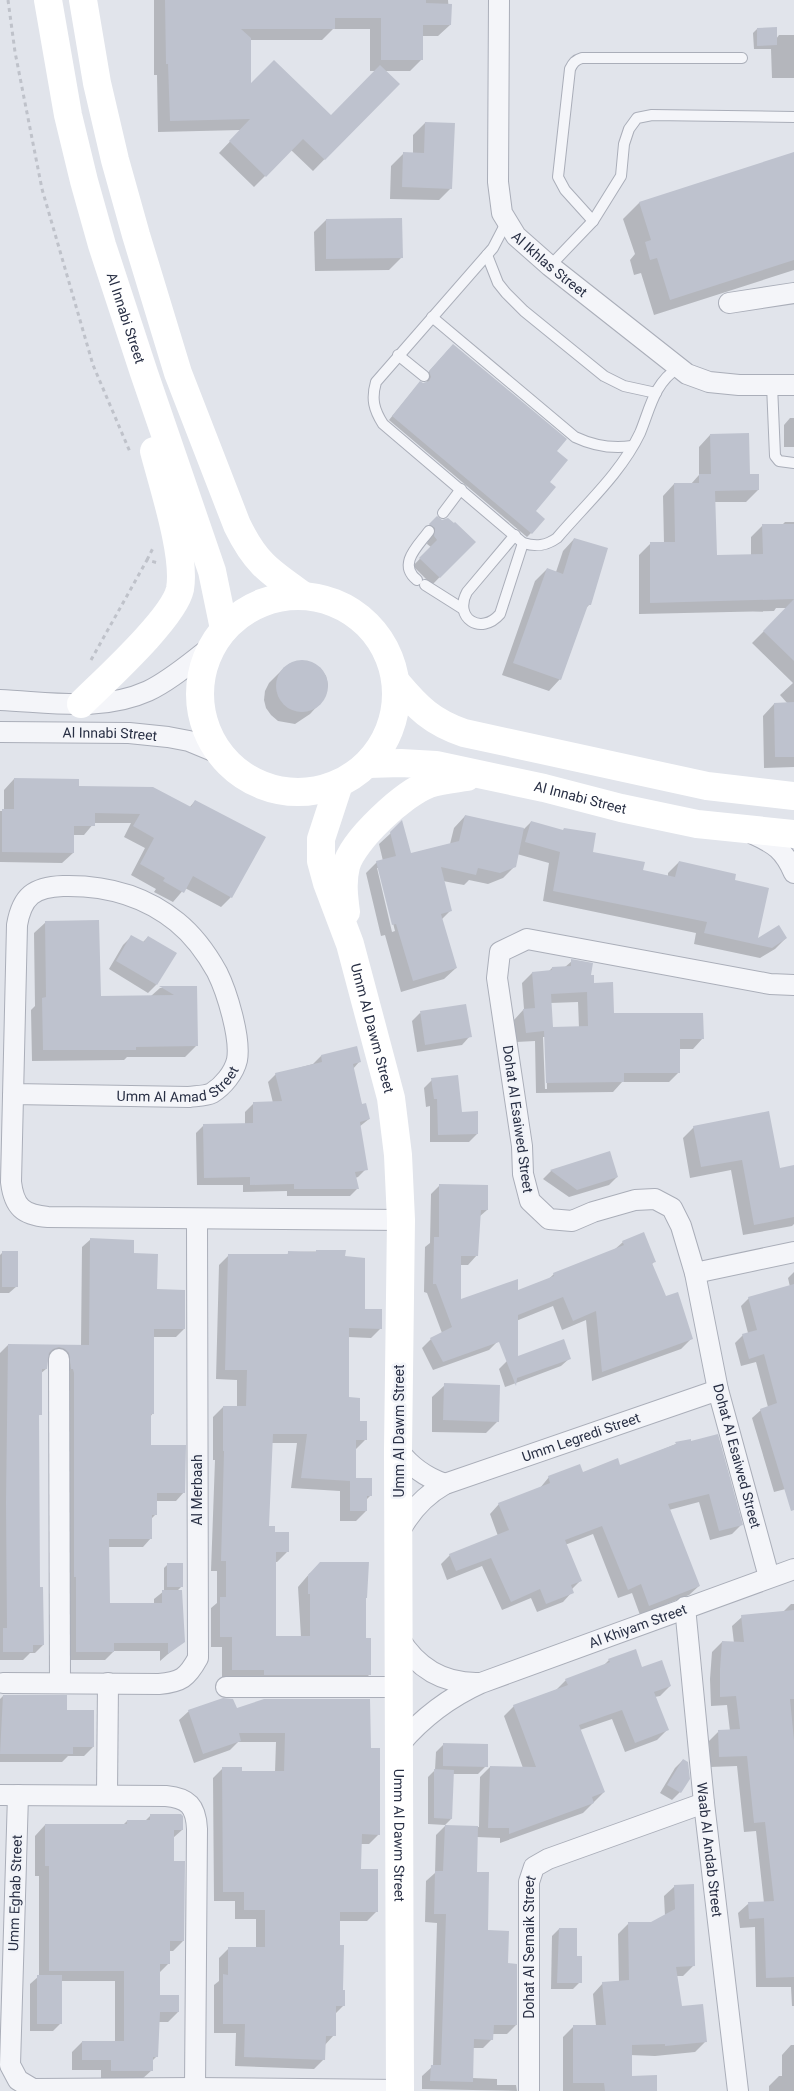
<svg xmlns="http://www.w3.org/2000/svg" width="794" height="2091" font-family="Roboto,sans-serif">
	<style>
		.shadow { fill: #0003; fill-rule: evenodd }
		.building { fill: #bec2ce; fill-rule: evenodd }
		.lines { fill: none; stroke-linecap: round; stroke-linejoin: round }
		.lane-casing { stroke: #aaaeb9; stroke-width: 12 }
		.street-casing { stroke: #aaaeb9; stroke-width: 22 }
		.path { stroke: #bfc2ca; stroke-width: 3; stroke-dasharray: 4 4; stroke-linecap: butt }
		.lane { stroke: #f4f5f9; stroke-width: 10 }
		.street { stroke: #f4f5f9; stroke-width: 20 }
		.secondary { stroke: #fff; stroke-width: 28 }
		.labels { text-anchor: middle; stroke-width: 5; stroke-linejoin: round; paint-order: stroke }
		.street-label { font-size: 14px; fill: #282f44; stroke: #f1f3f8 }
	</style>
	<rect width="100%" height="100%" fill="#e1e4eb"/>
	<g class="shadow">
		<path d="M154,0H448L450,25L438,36H422V59L410,71H384L398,84L313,171L291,150L254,187L219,153L241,130L158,132L157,75H154ZM333,29H370V71H376L331,117L250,86L249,40H322Z"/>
		<path d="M757,29L776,39L779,35H794V78H772L771,49H754L753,33Z"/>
		<path d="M425,123L451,188L439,200L390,199L391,166L404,153L413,154V135Z"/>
		<path d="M794,153V270L654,315L641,273L634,275L630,260L635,254L623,219L639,203Z"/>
		<path d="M326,220L401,258L389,270L315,271L314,232Z"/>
		<path d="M449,349L556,451L548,482L534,511L531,533L527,537L389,420L416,387L427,383L425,376Z"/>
		<path d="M790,418H794V447H784V425Z"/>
		<path d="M710,435L749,475L758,490L746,502H714L716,557L751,556V537L763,525H782L785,522H794V767L764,768L763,716L774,704H788L780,695L793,683L752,643L787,608H776L774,611L639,614V555L651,543H664L663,496L674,484H691L699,475V447Z"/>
		<path d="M430,524L474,542L432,585L413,566L431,547L427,544L429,535L423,532Z"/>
		<path d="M574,539L590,604L585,609L560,679L549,691L502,675L535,581L547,569L556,572L563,551Z"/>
		<path d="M297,661H306L321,669L326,676L328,685L326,694L322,701L310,714L295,724L278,721L271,715L266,708L264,700L265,691L269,683L282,670L289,664Z"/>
		<path d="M14,779L78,787L189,808L195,801L231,897L221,907L185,888L173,902L154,892L156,889L131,875L145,848L124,837L131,823H94L84,835H73V853L62,863L0,862V811H4V790Z"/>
		<path d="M465,816L524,829L531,822L592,853L642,871L668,876V873L679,862L734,881L756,941L786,938L775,949L760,958L694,944L696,933L543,901L549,863L517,854L515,866L503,878L488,884L469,880L464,885L443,881L450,911L441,920L456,968L444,979L401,992L385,935L381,936L366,873L377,862L383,861L379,844L391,833L410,854L450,844L454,828ZM377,868H379L395,931L392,932Z"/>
		<path d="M46,922L100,997L151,996L160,988L195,987L196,1046L185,1057H127L124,1060L32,1061L31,1010L35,1006L34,933Z"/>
		<path d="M131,937L142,943L148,937L156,985L148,993L109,969L123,945Z"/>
		<path d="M572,961L590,976L592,984L613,1014L703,1038L693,1049H679V1072L669,1082H622L613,1092L536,1093L535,1041L516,1042L514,1020L524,1009L522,983L532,973L548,972L552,968L565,967ZM578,1002L579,1028H552L550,1003ZM543,1037H546L547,1089H545Z"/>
		<path d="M420,1013L470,1036L462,1045L417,1052L412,1021Z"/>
		<path d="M356,1048L359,1062L353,1069L362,1106L369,1119L359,1127L366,1169L358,1177L355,1178L358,1188L350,1196H287V1191L243,1192V1185H197L196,1133L204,1125L245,1124V1112L253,1104L273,1103L268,1082L276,1074L313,1064L321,1056Z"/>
		<path d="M432,1080L477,1134L469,1142H430V1106L426,1107L424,1088Z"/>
		<path d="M694,1127L779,1169L794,1168V1224L792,1226L743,1235L731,1170L690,1178L683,1138Z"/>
		<path d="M609,1153L617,1177L609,1185L569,1197L543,1179L551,1171Z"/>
		<path d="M440,1185L487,1210L479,1217L477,1255L468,1265H460L459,1301L498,1341L489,1350L433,1370L422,1348L431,1339L442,1333L427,1293L424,1292L425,1247L430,1243L431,1194Z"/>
		<path d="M91,1239L132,1255L184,1329L176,1337H153V1413L150,1417V1446L184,1492L176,1501H156V1514L151,1519V1538L143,1547H108V1605H154V1599L164,1591V1568L168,1564L182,1586L177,1591L183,1641L160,1661V1651H114L105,1660H68L50,1355L47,1356L46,1369L40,1374V1414L38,1417L39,1588L43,1645L35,1653H30L23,1660H0V1353L8,1345L81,1346L82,1247Z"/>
		<path d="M623,1242L655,1261L651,1265L665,1297L691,1339L681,1349L592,1381L586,1320L562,1330L553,1306L494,1330L554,1274L614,1250Z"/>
		<path d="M344,1251V1257L363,1310L381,1328L371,1338L348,1337V1399L365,1440L355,1450V1479L371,1495L366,1500V1511L356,1521H340V1491L291,1488L297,1443H271L268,1528L287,1552L277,1562H275V1637H301L298,1587L310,1573L365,1599V1639L369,1675L359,1685L222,1679V1647H211V1608L217,1603V1571H211L215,1460H213V1417L223,1407L237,1408V1380L216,1379L219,1265L229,1255L286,1256L289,1252Z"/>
		<path d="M3,1252L17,1286L9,1293H0V1255Z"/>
		<path d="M794,1272V1492L793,1487L774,1492L752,1418L761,1410L768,1407L756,1362L741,1366L735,1343L743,1335L748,1333L741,1306L749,1298L790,1287L788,1278Z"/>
		<path d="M570,1358L561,1366L505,1387L499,1369L507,1361Z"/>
		<path d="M445,1385L498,1421L486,1433L432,1432V1397Z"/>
		<path d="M676,1444L741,1525L732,1534L710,1540L699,1502L669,1510L699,1586L689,1595L640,1615L632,1593L618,1598L593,1534L565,1545L580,1581L571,1590L572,1592L563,1602L537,1612L531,1598L502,1610L482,1566L447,1580L441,1564L450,1555L498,1536L490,1514L499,1504L540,1488L549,1477L620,1467Z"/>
		<path d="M791,1604H794V2006H792L791,1987H756L755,1927L740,1928L738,1913L748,1904L764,1903L756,1831L744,1832L737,1766L710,1767L709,1741L719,1731H730L727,1705L711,1706L710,1679L712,1652L722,1642L734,1643L732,1626L742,1617L783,1612Z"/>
		<path d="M609,1660L642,1669L670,1686L660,1696L655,1697L667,1730L657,1740L625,1752L612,1719L580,1730L604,1792L583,1813L500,1843V1838L477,1837L476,1873L486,1932L507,1964L516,2025L507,2034H492V2039L483,2048H473L472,2078L497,2079V2085H516L517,2091L422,2089V2076L433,2066L437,1923L425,1922L426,1881L435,1873L436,1835L445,1826L479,1827L480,1777L490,1767L523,1768L504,1716L514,1706L556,1690L566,1680L603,1666Z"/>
		<path d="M3,1696L66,1712L93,1747L84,1756H68L62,1762H0V1699Z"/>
		<path d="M236,1710L369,1749L379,1834L369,1844H360V1870L377,1911L367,1921H338L344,2005L335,2014L334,2035L324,2046V2059L314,2069L235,2066L236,2033H214V1985L219,1981V1958L229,1948H256V1919H235V1901H214L213,1778L223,1768L241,1772H275L276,1742H238L230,1750L194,1763L179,1720L189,1711Z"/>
		<path d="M444,1744L486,1766L478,1774H453L451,1819L445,1825L428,1824V1777L435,1770L436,1752Z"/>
		<path d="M683,1760L680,1792L672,1800L660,1793L675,1768Z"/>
		<path d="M151,1815L182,1830L173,1838V1863L183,1941L173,1951H169V1963L159,1973V1996L178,2012L168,2022H158L157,2056L152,2061V2070L141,2080H101V2070H72V2052L82,2042H115V1981H61V2023L53,2031H30V1984L39,1976V1876H35V1836L45,1825H123L127,1821H145Z"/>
		<path d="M675,1886L693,1966L683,1976H676L681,2007L705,2042L695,2052L655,2056L630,2055L622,2091H563V2037L574,2026H596L593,1994L603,1983L619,1982L618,1934L628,1924L652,1923L665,1916L664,1896Z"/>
		<path d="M559,1929L575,1957L580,1982L573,1989H551L552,1936Z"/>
		<path d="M791,2045H794V2091H769V2086L779,2076H782V2055Z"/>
	</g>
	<g class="building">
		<path d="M165,0H426V3L452,4L451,25H423V60H381V18H335V29H241L251,38V83L274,60L331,115L380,65L400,84L325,160L303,139L266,177L229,141L250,119L170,121L168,64H166Z"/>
		<path d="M777,27V45L757,46V28Z"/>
		<path d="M425,122L455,123L452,189L402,187L403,152L424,153Z"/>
		<path d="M794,152V260L670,300L657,258L650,260L645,242L651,240L639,202Z"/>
		<path d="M402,218L403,258L326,259V219Z"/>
		<path d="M453,344L567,439L557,451L568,460L550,482L556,487L536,511L545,519L532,534L392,416L420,381L423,383L429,381L431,377L429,371Z"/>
		<path d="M749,433L750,474H759V490L715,491L717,555L763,554L762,524H794V599L650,603V542H675L674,483H699V474H711L710,434Z"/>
		<path d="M437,516L442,520L448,518L454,523L455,522L476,542L440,578L419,558L437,540L434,536L435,528L429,524Z"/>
		<path d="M574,538L608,548L591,605H588L561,680L513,663L547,568L563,574Z"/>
		<path d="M794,599V661L763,631Z"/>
		<circle cx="302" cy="686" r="26"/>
		<path d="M794,702V757H775L774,703Z"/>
		<path d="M14,778L79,779V786L153,787L191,807L195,800L266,837L232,898L193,876L184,893L163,881L165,878L140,864L154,838L133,826L140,814L95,813V826H74V853L2,852V809H14Z"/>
		<path d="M465,815L524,828L516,867L500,873L478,868L476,875L441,867L452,911L441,914L457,968L413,981L396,924L392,925L376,861L396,856L390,832L402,820L411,853L459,841Z"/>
		<path d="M531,821L563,830L564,828L596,833L593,852L645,862L643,870L675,877L679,861L736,874L735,880L769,888L758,938L779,925L787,938L772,948L704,933L707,922L553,891L560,852L525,842Z"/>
		<path d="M99,920L101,996L174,995L159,986H197L198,1046L136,1047V1050H43L42,998L46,997L45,921Z"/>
		<path d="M131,935L144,942L148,936L177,953L157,985L116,961Z"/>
		<path d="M571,959L593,963L591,975H594V983L613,982L614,1013H703L704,1039H680V1073H624V1082L546,1083L544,1031L526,1033L523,1009L535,1008L532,972L552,970V967L571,966ZM587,992L588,1026L553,1027L551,994Z"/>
		<path d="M466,1004L472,1037L425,1045L420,1011Z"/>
		<path d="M357,1046L361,1062L353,1064L362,1104L366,1103L370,1119L360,1122L368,1170L355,1172L359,1189H294V1184L250,1185V1177L204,1178L203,1124L253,1123V1102L282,1101L275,1073L322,1062L321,1055Z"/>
		<path d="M458,1075L462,1112L478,1111V1134L438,1135L437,1099H434L431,1078Z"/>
		<path d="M769,1111L780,1168L794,1165V1217L754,1225L742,1160L701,1167L693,1126Z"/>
		<path d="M610,1151L618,1177L577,1190L550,1170Z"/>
		<path d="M439,1184L488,1185V1210H481L478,1256H461V1299L518,1279V1290L554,1276L553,1273L624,1245L622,1241L644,1232L656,1262L652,1263L666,1296L678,1292L693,1339L602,1372L596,1311L573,1321L563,1297L518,1315V1356L564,1339L571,1359L517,1378L516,1386L499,1342L443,1362L430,1338L452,1327L436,1284H433L434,1237H439Z"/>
		<path d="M90,1238L134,1240V1253L158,1254L157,1289L185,1290V1329H154V1414H151V1445H186L185,1493H157V1515H152V1539H109L110,1603H162V1590H182L185,1642L168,1654V1643H114V1652H76V1577H74V1373L73,1369H71L69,1353L65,1349L59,1347L53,1349L49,1353L47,1369H42V1415H39L40,1587H43L44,1645H33V1652H3V1628H7L6,1503L8,1344L89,1345Z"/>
		<path d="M316,1250H346L345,1256L365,1258V1309H382V1329L349,1328V1397L360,1398V1421H367V1440H356V1478H372V1496H367V1511H350V1481L301,1478L307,1434H273L269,1526H275V1532H289V1552H276V1636H310V1594H308V1575L320,1562H369L367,1598H366V1638H371V1675H264V1670H232V1637H220V1597H226V1561H221L224,1451H223V1406H246L247,1370H225L228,1254H288V1251L316,1252Z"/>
		<rect x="2" y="1251" width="16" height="36"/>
		<path d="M794,1284V1510L791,1511L760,1409L777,1403L764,1354L749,1359L742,1334L757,1330L748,1297Z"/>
		<path d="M444,1383L500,1385L499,1422L443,1420Z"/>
		<path d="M718,1434L743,1525L719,1531L709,1494L668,1504L700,1586L649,1606L641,1584L628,1590L602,1526L565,1540L582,1581L571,1585L574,1593L546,1604L540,1589L511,1602L491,1558L456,1571L449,1554L509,1530L498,1503L550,1483L548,1476L580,1464L583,1472L618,1458L620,1465L676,1444L675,1442L691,1439V1441Z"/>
		<rect x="167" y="1563" width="16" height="24"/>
		<path d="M794,1610V1699H790L794,1740V1977L766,1978L764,1918L749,1919L748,1902L774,1901L765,1822L754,1823L747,1756L719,1757L718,1730L740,1729L736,1696L720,1697V1669L722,1641L744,1642L741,1615Z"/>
		<path d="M636,1649L642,1667L662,1660L671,1686L654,1692L669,1730L635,1743L622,1710L579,1725L605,1792L592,1797L594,1803L509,1834V1828H488L490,1766L536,1767L513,1705L568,1685L565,1679L610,1662L608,1659Z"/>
		<path d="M3,1695H67V1710H94V1747H73V1754H0Z"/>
		<path d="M223,1698L233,1699L237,1708L264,1699H370L371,1748H380V1835L362,1834L361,1869H378V1912H340V1945H344L343,1990H345V2006H336V2036H326L325,2060L244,2057L245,2024H223V1974L228,1975V1947H265V1910H244V1892H223L222,1767H242V1771H284L285,1733H239L241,1741L203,1754L188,1710Z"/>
		<path d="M443,1743L488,1744V1767L443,1766Z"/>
		<path d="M683,1759L688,1762L690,1779L681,1793L667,1785Z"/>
		<path d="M434,1769L454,1770L452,1819L434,1818Z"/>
		<path d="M150,1814H181L183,1816V1830H174V1861H185L184,1941H170V1964H160V1995H179V2012H160L158,2057H153V2071H111V2060H82V2041H124V1971H49V1866H45V1824H127V1820H150Z"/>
		<path d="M445,1825L478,1826L477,1872H489L488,1930L509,1931L508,1963L517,1964V2025H494L493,2040L474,2039L473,2082L430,2081L431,2065H441L446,1914H434L435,1871H443Z"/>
		<path d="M694,1884L695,1966L676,1967L682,2006L703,2004L707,2042L665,2046V2044L632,2045V2076L657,2075V2091H605L604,2083H573V2025H606L602,1982L629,1980L628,1922H651L675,1909L674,1885Z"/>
		<path d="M559,1928H577V1956H582V1983H557Z"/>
		<rect x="37" y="1975" width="25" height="49"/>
	</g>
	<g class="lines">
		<g class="lane-casing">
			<g id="lane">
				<path d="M507,221L493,248L376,382C371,399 374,410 383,424L523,543C536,547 546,546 557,538C585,505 621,473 640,433C650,409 654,383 678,368"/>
				<path d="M593,221L565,190L558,177L570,69C573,63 575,60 582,58H742"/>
				<path d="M487,255L498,283L506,293L524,311L604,376L624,386L656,393"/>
				<path d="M550,266L593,221L621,176L624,144L629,129L637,118L652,115L794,117"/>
				<path d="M432,317L575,437C594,446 612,449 632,446"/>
				<path d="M398,355L424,376"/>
				<path d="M772,385L775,456L779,461L794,463"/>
				<path d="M443,513L461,489"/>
				<path d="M515,535L467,592C453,618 481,636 500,614L523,543"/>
				<path d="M417,580C397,564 418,546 429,531"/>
				<path d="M425,585L463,609"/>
			</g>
		</g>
		<g class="street-casing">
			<g id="street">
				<path id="s1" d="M499,0L498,182L502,213L516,236L550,266L687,374L709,382L739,385H794"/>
				<path d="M729,303L794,293"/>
				<path d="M0,700C49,702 102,712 148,691C171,680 191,662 211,647"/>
				<path id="s2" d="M0,732L129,733L168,737L189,741L218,753"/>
				<path d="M753,834C775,844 784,850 794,873"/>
				<path id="s3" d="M13,1094L189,1097C196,1096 206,1096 212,1093C223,1086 234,1073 237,1060C241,1038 227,992 217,972C207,954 193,935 177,922C144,895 104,885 63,886C34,887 22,896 17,925L11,1182C14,1207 23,1215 48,1217L401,1220"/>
				<path d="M695,1273L794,1252"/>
				<path d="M59,1359L60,1683"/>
				<path d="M398,1450C411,1467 425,1477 445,1484"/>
				<path id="s4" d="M399,1533C410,1511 424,1496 445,1484L718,1390"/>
				<path d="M769,1577L718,1390L695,1273L681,1226L672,1208L655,1199L635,1200L593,1212L572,1221L549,1219L530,1201L523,1174L522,1146L497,978L500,952L527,939L770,984L794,985"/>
				<path id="s5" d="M685,1607L704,1803L738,2091"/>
				<path d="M399,1638C417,1668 443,1684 479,1683"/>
				<path d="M3,1683L159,1684C181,1682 187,1678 198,1658L197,1220"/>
				<path d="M226,1687H400"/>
				<path id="s6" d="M400,1744C423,1717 448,1698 481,1683L794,1569"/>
				<path d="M107,1794L108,1683"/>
				<path d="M0,1795L166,1796C188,1798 196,1806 197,1829L195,2088"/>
				<path d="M18,1795L10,2065L18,2080L33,2089L195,2088L400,2090"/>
				<path id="s7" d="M529,2091V1882L534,1867L548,1859L704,1803"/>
			</g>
		</g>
		<g class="path">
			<path d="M8,0L15,52L42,189L93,365L130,452"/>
			<path d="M147,560L153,548"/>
			<path d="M91,660L147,560L158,563"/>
		</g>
		<use href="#lane" class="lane"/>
		<use href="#street" class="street"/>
		<g class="secondary">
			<path id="s8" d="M48,0L68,115L84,181L102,245L144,373L212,571L224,629"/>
			<path d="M83,0L97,83L115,160L136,235L178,373L237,525C256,564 270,572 304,596"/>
			<circle cx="298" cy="694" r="98"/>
			<path d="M397,683C418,708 432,722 464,733L707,786L794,796"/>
			<path d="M81,704C104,681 174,618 180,589C186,555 163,486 154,451"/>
			<path id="s9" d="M368,764L401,763L436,765L544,788L621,808L697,824L794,834"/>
			<path id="s10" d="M339,784L321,839V861L327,883L350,944L391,1098L398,1155L401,1220L398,1450L400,2091"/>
			<path d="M346,912C344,897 342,882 346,866C353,840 404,793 429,784C441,780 454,779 467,777"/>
		</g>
	</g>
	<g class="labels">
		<g class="street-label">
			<text dy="5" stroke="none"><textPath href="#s1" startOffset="284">Al Ikhlas Street</textPath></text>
			<text dy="5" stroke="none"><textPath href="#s8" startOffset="328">Al Innabi Street</textPath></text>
			<text dy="5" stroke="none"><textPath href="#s2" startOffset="110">Al Innabi Street</textPath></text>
			<text dy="5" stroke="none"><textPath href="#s9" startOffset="216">Al Innabi Street</textPath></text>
			<text dy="5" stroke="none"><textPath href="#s10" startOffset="255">Umm Al Dawm Street</textPath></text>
			<text dy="5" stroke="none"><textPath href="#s3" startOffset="169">Umm Al Amad Street</textPath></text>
			<text transform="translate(518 1119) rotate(82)" y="5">Dohat Al Esaiwed Street</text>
			<text transform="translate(399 1431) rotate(-90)" y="5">Umm Al Dawm Street</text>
			<text dy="5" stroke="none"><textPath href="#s4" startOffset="212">Umm Legredi Street</textPath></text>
			<text transform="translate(737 1456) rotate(75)" y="5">Dohat Al Esaiwed Street</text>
			<text transform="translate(197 1490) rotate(-90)" y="5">Al Merbaah</text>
			<text dy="5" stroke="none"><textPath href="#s6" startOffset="269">Al Khiyam Street</textPath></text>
			<text dy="5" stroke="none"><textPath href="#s10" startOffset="1065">Umm Al Dawm Street</textPath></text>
			<text dy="5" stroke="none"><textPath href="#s5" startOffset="244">Waab Al Andab Street</textPath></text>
			<text transform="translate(15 1893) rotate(-88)" y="5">Umm Eghab Street</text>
			<text dy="5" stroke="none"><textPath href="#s7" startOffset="144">Dohat Al Semaik Street</textPath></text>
		</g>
	</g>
</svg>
